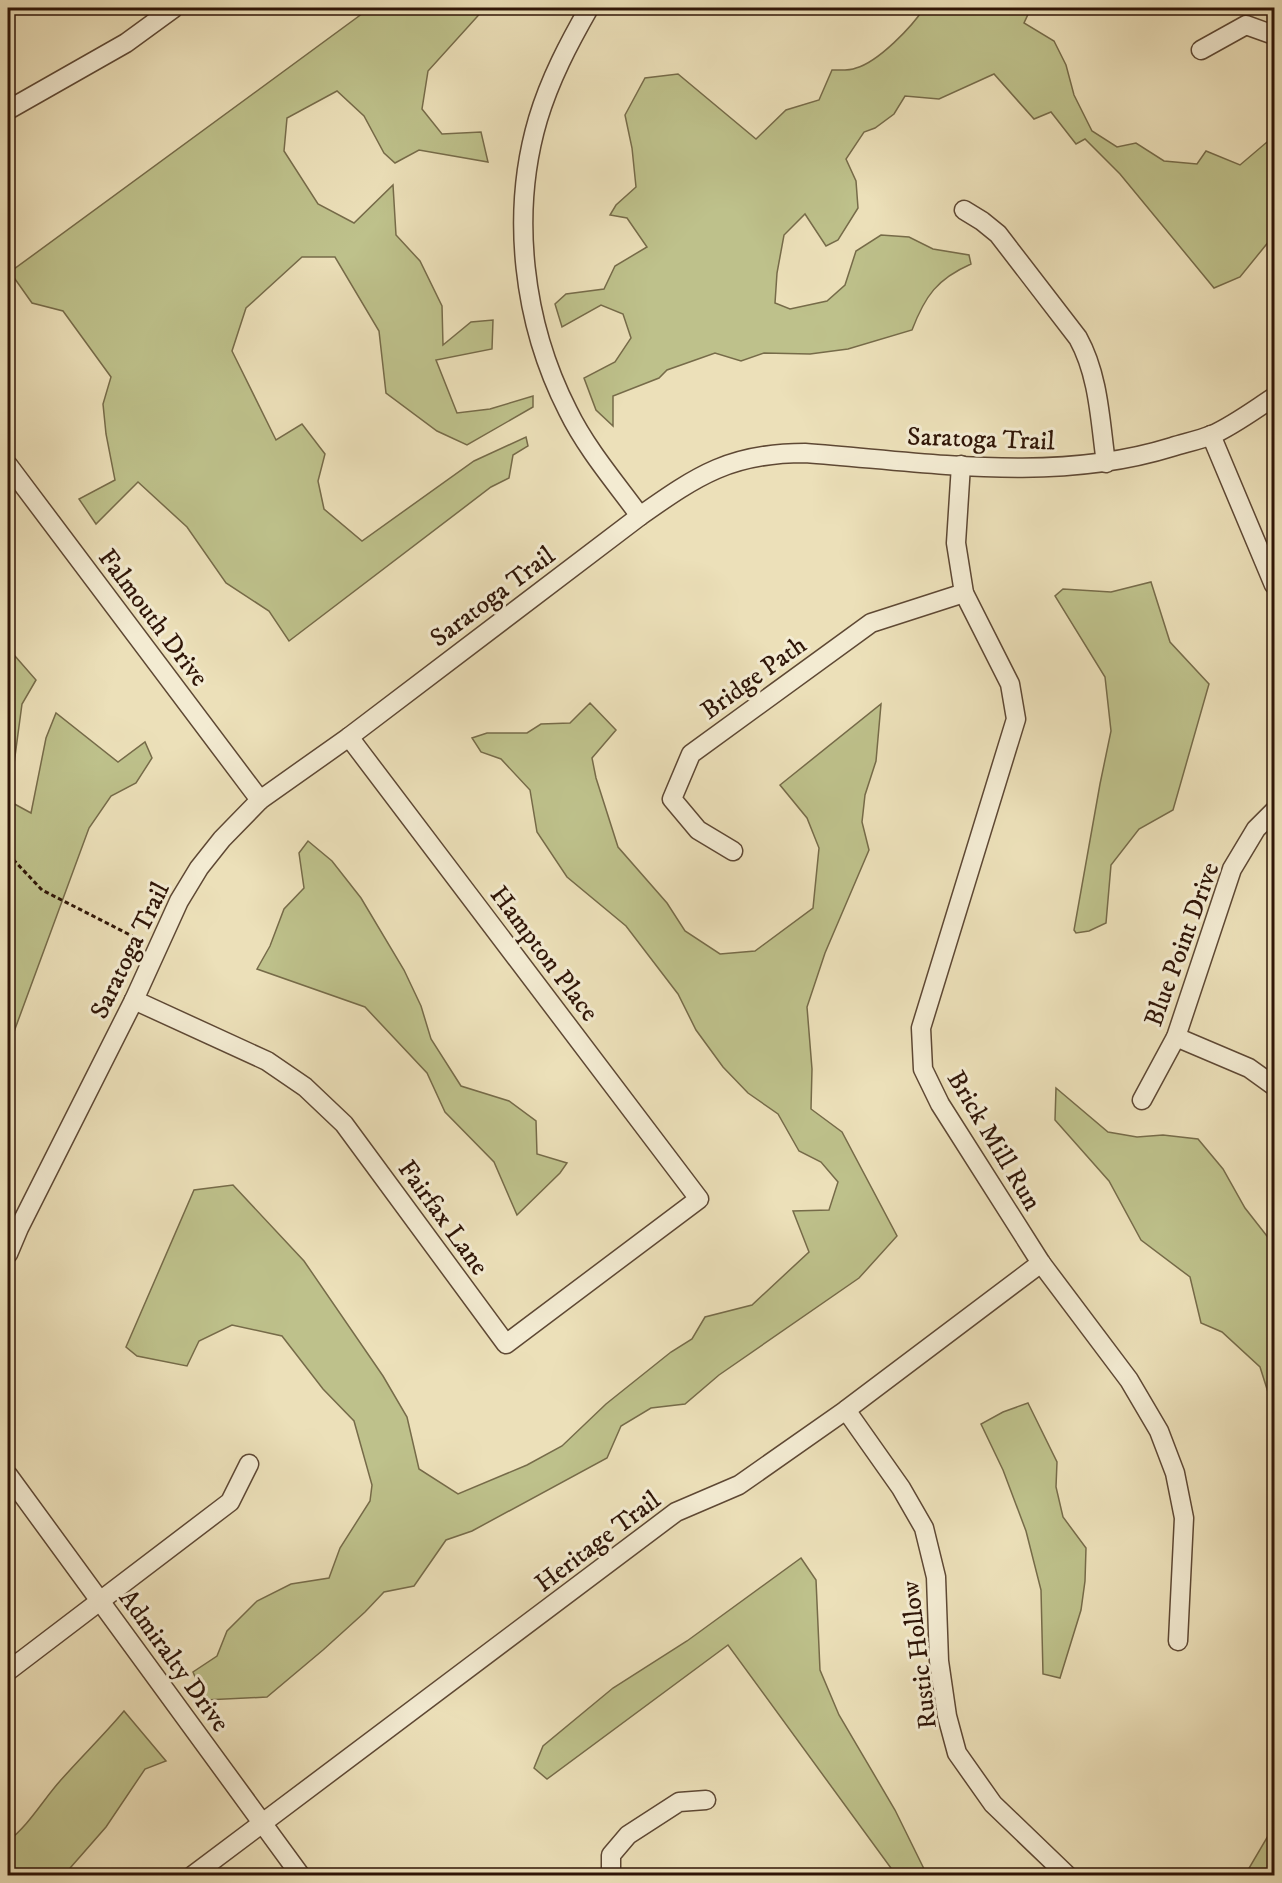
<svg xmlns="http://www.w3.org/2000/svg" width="1282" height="1883" font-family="'IM FELL DW Pica',serif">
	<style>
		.green { fill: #bec18b; stroke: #766b49; stroke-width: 1.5 }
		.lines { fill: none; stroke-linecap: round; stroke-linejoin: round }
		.minor-casing { stroke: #5e4834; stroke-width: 21 }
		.path { stroke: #2f1507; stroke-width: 3; stroke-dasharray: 4.5 3; stroke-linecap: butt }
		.minor { stroke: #f3ebd2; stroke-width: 18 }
		.labels { text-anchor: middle; stroke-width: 6; stroke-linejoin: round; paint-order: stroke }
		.street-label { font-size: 26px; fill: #2f1507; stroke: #f3ebd2 }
	</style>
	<rect width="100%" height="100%" fill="#ece0b9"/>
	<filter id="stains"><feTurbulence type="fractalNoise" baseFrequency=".00333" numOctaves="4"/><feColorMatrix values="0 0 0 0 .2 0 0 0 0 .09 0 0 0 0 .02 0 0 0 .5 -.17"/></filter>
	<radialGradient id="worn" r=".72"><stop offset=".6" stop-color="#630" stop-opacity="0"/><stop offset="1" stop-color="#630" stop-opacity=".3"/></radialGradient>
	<g class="green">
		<path d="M370,8H485L428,71L422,109L442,134L481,132L488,162L419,150L395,163L384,153L364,116L337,91L287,118L284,151L318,204L354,223L393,185L396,235L420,261L442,306L443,345L471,322L493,320L492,349L436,360L457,413L490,409L533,396V407L467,445L437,431L386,393L379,331L335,257H302L246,308L232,351L276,440L302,424L325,454L318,481L324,509L362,541L474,461L526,437L528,446L513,455L509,478L491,487L289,641L269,611L226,583L187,527L138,482L96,524L79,499L115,480L106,434L103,404L111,377L63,311L32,303L10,272Z"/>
		<path d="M924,8H1031L1024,23L1054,41L1066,65L1074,95L1092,131L1117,147L1136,143L1164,161L1197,164L1206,151L1240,165L1267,142L1274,152V235L1240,277L1214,288L1120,174L1085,139L1076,144L1051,112L1034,119L994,74L939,99L905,96L894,114L875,128L864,132L846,159L856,181L858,208L838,240L826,246L805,214L784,235L777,273L775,303L790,309L827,301L845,285L856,251L881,235L909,237L933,249L969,255L971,264C937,279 925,296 912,330L848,349L810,354L764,353L741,361L715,353L667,370L659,378L613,396V426L596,410L584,378L615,362L631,338L623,314L601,305L562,327L555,304L566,294L604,289L615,266L647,247L627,218L610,215L616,205L636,187L632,148L625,115L645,78L678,74L756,139L786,110L819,100L832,70C839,70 849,71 856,68C878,62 912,27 924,8Z"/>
		<path d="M1151,582L1170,642L1209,684L1173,810L1139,829L1111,865L1106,923L1089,931L1076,933L1074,930L1100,784L1111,731L1105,677L1055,596L1063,589L1111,592Z"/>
		<path d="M8,648L36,680L22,704L9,801L31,813L46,738L56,713L118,762L145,742L152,758L136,783L111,796L89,828L8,1048V919L9,915L8,885L12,853L8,849Z"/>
		<path d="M590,703L616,730L592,758L596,778L618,847L667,903L685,931L720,954L755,951L813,908L819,848L807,818L780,785L881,704L876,761L865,795L862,822L869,850L825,953L807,1007L812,1069L811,1109L842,1132L897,1236L859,1278L719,1375L685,1404L651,1408L621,1426L607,1458L472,1531L446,1540L414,1586L384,1592L365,1612L323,1650L267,1697L205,1700L193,1672L217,1656L227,1631L257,1601L291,1584L329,1578L340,1548L370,1501L372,1485L354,1421L323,1389L282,1336L232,1325L199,1341L187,1366L137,1356L126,1347L194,1190L233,1185L304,1261L383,1376L407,1417L419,1469L458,1494L527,1465L562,1446L606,1404L671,1352L692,1339L705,1317L752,1305L809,1252L793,1211L829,1210L838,1182L821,1162L799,1151L778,1114L748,1093L723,1067L696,1030L678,994L626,926L567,877L537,832L530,790L501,759L481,752L472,738L487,733H527L541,724L570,723Z"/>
		<path d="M308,841L332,861L361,898L404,970L421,1006L431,1039L461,1086L509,1101L536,1121L537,1154L567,1163L560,1173L517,1215L494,1162L445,1112L427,1073L365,1007L257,969L270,946L284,909L304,888L299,853Z"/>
		<path d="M1056,1088L1108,1132L1137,1137L1163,1135L1198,1139L1223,1169L1245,1208L1274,1245V1411L1260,1367L1222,1332L1201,1323L1190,1277L1141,1240L1109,1181L1055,1120Z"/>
		<path d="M1028,1403L1057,1462L1056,1487L1063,1517L1086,1548L1085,1581L1081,1610L1060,1678L1043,1674L1041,1590L1026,1531L1003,1470L981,1424L1003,1412Z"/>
		<path d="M801,1558L816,1580L820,1670L839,1715L895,1810L927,1875H896L728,1645L547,1779L534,1768L543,1746L613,1688L687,1641Z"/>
		<path d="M124,1711L166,1761L145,1769L106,1827L64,1875H8V1841C29,1825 43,1800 60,1781C81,1757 104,1735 124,1711Z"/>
		<path d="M1274,1816V1875H1245L1268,1836Z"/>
	</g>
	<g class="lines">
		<g class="minor-casing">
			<g id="minor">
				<path d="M589,8C569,43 550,79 538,119C510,214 523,323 568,411C586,448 615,482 640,516"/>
				<path d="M1201,50L1246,25L1274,35"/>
				<path d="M8,110L126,43L174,8"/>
				<path d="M964,210L982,221L998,234L1078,338C1099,376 1100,421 1106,463"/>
				<path d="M1211,435L1274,585"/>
				<path d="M8,465L260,800"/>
				<path d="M961,465L956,543L964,593L1010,684L1016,719L921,1028L923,1069L940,1104L1041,1263L1129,1380L1159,1431L1175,1473L1184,1518L1178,1641"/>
				<path d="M733,851L698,830L672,799L691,754L871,623L964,593"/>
				<path d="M134,1000L267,1061L305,1087L344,1124L506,1344L699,1199L349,737"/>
				<path d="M1176,1037L1249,1068L1274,1086"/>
				<path d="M1142,1100L1176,1037L1232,869L1256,829L1274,811"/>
				<path d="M8,1254L19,1228L134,1000L179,901L199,868L222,839L260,800L349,737L640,516C698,475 731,453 805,453C927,462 1053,484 1172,447C1185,443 1199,440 1212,435C1234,425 1254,410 1274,397"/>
				<path d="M846,1410L901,1488L924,1528L936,1577L939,1661L947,1716L957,1753L993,1804L1068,1876"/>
				<path d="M8,1475L301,1876"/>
				<path d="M8,1671L230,1502L249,1464"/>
				<path d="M192,1876L676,1512L739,1485L846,1410L1041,1263"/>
				<path d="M611,1876V1855L628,1835L679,1802L706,1800"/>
			</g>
		</g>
		<path class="path" d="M8,854L42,890L142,941"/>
		<use href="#minor" class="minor"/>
	</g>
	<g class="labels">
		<g class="street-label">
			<text transform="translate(981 438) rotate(2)" y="9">Saratoga Trail</text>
			<text transform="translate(492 596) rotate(-37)" y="9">Saratoga Trail</text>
			<text transform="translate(154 617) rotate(53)" y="9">Falmouth Drive</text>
			<text transform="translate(753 677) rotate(-36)" y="9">Bridge Path</text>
			<text transform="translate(1181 944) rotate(-70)" y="9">Blue Point Drive</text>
			<text transform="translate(129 950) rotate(-64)" y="9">Saratoga Trail</text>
			<text transform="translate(545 953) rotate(53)" y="9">Hampton Place</text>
			<text transform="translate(995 1140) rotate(59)" y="9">Brick Mill Run</text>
			<text transform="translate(444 1217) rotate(54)" y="9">Fairfax Lane</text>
			<text transform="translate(597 1541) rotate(-37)" y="9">Heritage Trail</text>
			<text transform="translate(918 1655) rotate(-97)" y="9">Rustic Hollow</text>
			<text transform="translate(175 1660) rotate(54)" y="9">Admiralty Drive</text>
		</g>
	</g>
	<rect width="1282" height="1883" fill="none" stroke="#ece0b9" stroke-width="30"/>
	<rect x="9" y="9" width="1264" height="1865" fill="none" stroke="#2f1507" stroke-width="3"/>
	<rect x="15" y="15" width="1252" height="1853" fill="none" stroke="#2f1507" stroke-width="1.5"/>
	<rect width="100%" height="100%" filter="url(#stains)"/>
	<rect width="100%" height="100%" fill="url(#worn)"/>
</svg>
